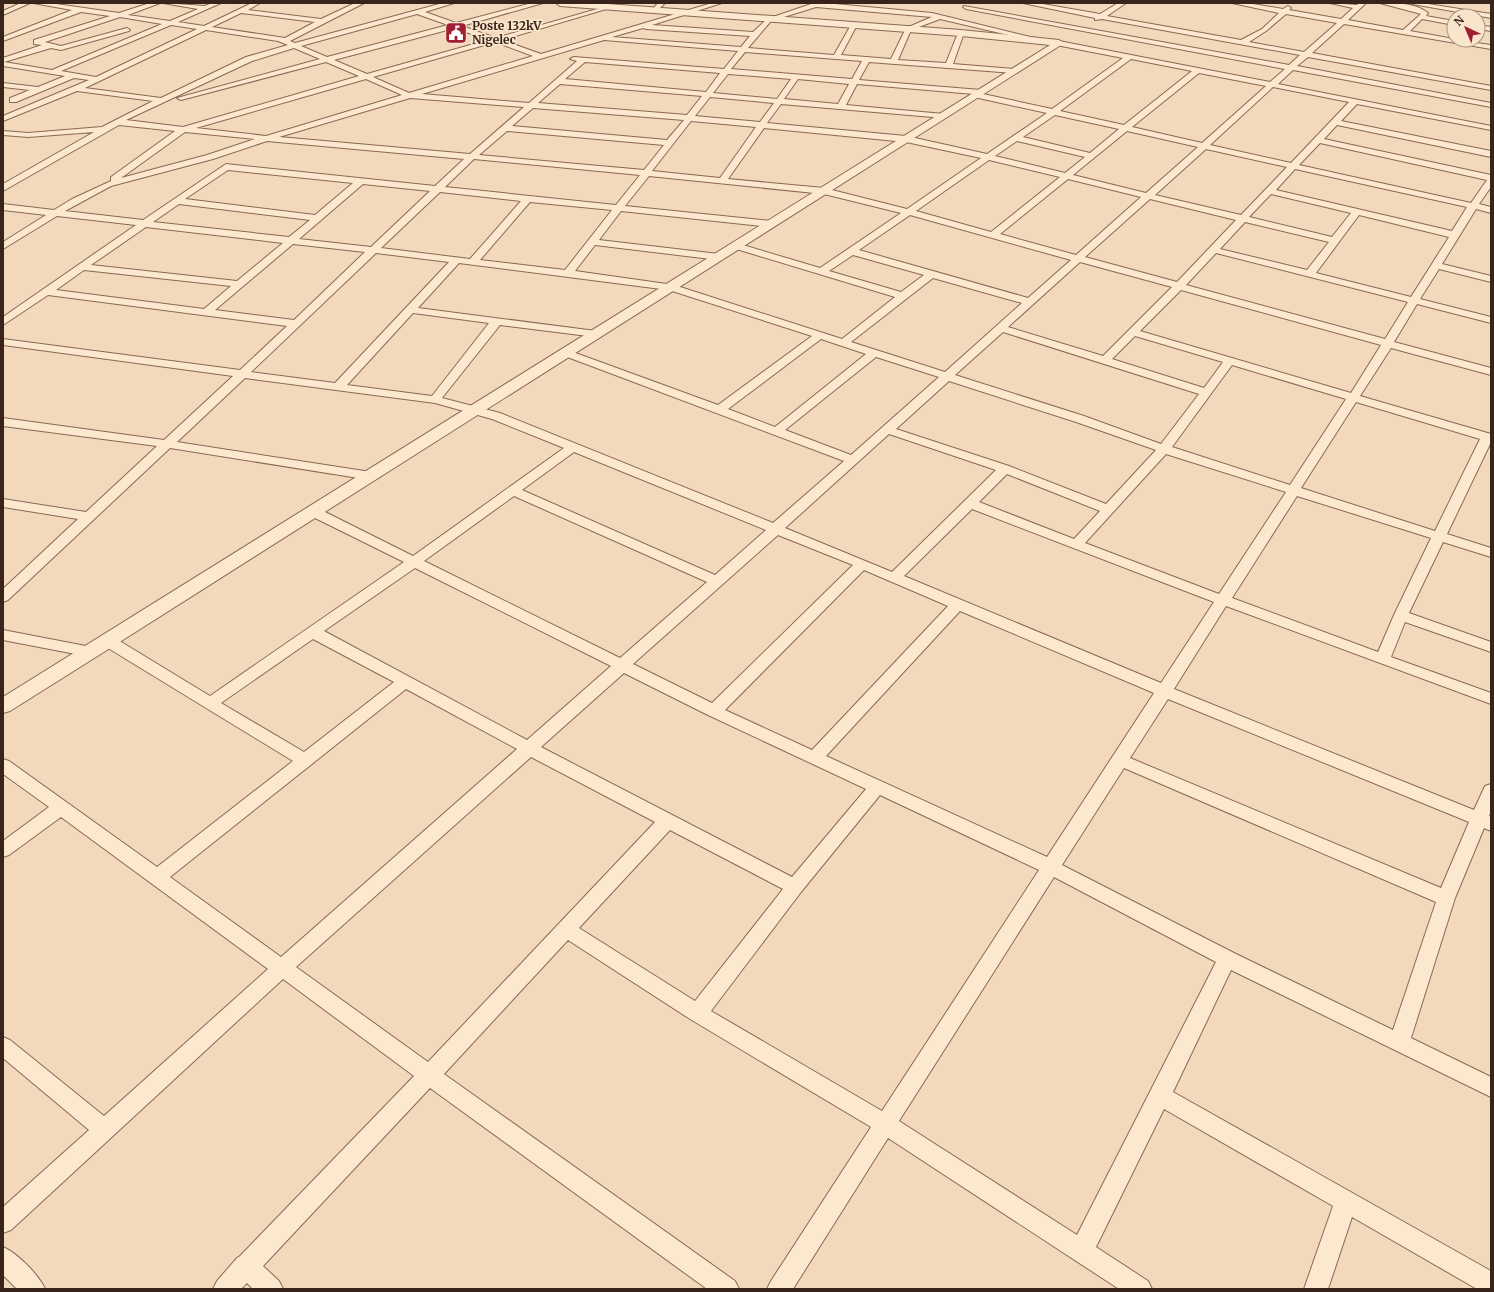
<svg xmlns="http://www.w3.org/2000/svg" width="1494" height="1292" font-family="Merriweather,serif">
	<style>
		.lines { fill: none; stroke-linecap: round; stroke-linejoin: round }
		.minor-casing { stroke: #8b6854; stroke-width: 2 }
		.tertiary-casing { stroke: #8b6854; stroke-width: 2 }
		.minor { fill: #fce8cf; fill-rule: evenodd }
		.tertiary { fill: #fce8cf; fill-rule: evenodd }
		.labels { text-anchor: middle; stroke-width: 3.5; stroke-linejoin: round; paint-order: stroke }
		.far-poi-label { font-size: 12px; font-weight: bold; fill: #38241a; stroke: #f9e5cc; text-anchor: start }
	</style>
	<rect width="100%" height="100%" fill="#f2d9bb"/>
	<g class="lines">
		<g class="minor-casing">
			<g id="minor">
				<path d="M21,3H30L3,15V11Z"/>
				<path d="M33,3H49L119,13L150,3H160L128,15L170,21L198,9L163,3L205,6L212,3H221L178,22L204,26L252,3H260L248,10L321,19L355,3H364L290,41L295,43L443,3H454L425,12L456,23L532,3H543L462,26L496,38L608,6L613,7L502,40L541,54L712,3H722L652,25L753,32L767,19L814,3H824L932,13L1051,42L1047,44L940,19L911,30L898,60L946,63L958,33L961,31L964,33L953,64L1014,69L1018,71L1014,73L869,62L859,80L981,90L985,92L983,94L1052,109L1123,58L1056,45V41H1059L1270,82L1285,69L966,9L963,7L964,6L1289,65L1300,55L1102,19L1095,20V18L1023,3H1037L1100,14L1118,3H1126L1107,16L1241,40L1262,29L1279,13L1232,3H1247L1283,9L1288,6L1291,8L1289,10L1341,19L1353,8L1330,3L1357,5L1359,3H1366L1348,20L1403,30L1421,14L1380,3C1395,3 1416,3 1428,13L1426,16L1454,21V25L1422,19L1410,31L1454,39V40L1491,45V49L1344,24L1312,53L1491,86V90L1308,57L1297,66L1491,103V107L1293,70L1278,84L1491,126V130L1357,104L1341,121L1491,151V157L1337,125L1324,139L1491,175V187L1479,204L1491,207V213L1476,209L1442,264L1491,276V282L1439,269L1420,299L1491,317V323L1417,304L1394,342L1491,368V375L1391,348L1360,396L1491,434V442L1447,534L1491,548V557L1443,542L1409,613L1491,642V652L1405,622L1391,657L1491,693V704L1226,606L1174,689L1474,810L1485,786L1491,784V811L1489,816L1491,817V831L1484,828L1455,898L1411,1038L1491,1077V1097L1231,970L1173,1092L1491,1271V1289H1477L1352,1217L1328,1289H1304L1333,1206L1164,1109L1096,1247L1148,1281L1152,1289H1119L888,1138L793,1289H767L771,1281L871,1127L690,1019L568,940L444,1074L735,1281L739,1289H707L430,1088L263,1266L279,1281L283,1289H253L247,1283L241,1289H213L217,1281L237,1258L240,1256L414,1076L283,979L11,1230L3,1233V1207L89,1130L3,1058V1037L10,1040L104,1116L268,969L61,817L9,855L3,857V841L49,807L3,774V759L9,761L157,867L293,761L103,645L101,641L103,637L108,636L113,637L210,696L404,562L309,515L307,512L309,509H319L413,556L564,448L492,419L435,403L245,378L177,442L371,472L377,476L376,479L371,480L170,448L8,600L3,602V589L78,519L3,507V499L86,512L157,446L3,426V418L164,440L233,376L3,345V339L240,370L287,326L48,295L3,325V317L136,225L57,216L3,249V242L46,215L3,210V204L54,210L72,199L111,181V177L175,131L119,125L3,191V184L94,132L28,137L3,135V131L28,133L102,127L153,101L77,91L3,121V116L89,80L74,78L16,102H10V98L30,90L3,87V83L38,87L65,76L3,66V58L42,45L34,44V40L110,16L81,12L3,41V37L72,10ZM816,7L932,17L906,28L891,59L841,55L857,25L854,23L851,25L834,55L748,48L771,21ZM241,13L315,22L285,38L212,27ZM417,14L448,25L327,57L301,46ZM1286,14L1337,23L1304,52L1249,42L1266,31ZM120,17L162,24L52,70L4,62L51,48L61,50L129,31L130,30L127,28L61,46L45,42ZM171,25L197,29L96,77L61,71ZM455,28L488,40L367,74L334,60ZM643,28L646,29L750,36L741,47L612,37ZM206,30L278,41L288,45L246,57L161,98L85,88ZM604,40L738,51L724,69L574,57L570,59L577,61L529,103L422,94ZM495,42L533,56L409,93L373,77ZM294,48L320,59L177,98L181,100L326,62L359,76L183,127L126,120L252,61ZM745,52L862,61L852,79L731,69ZM1131,59L1192,71L1124,125L1060,111ZM585,62L720,73L706,92L565,79ZM1199,73L1266,86L1202,143L1132,127ZM728,74L791,79L777,99L713,93ZM366,79L402,95L266,136L196,128ZM798,79L849,84L838,104L784,99ZM560,84L702,96L687,115L538,103ZM857,84L974,94V97L1047,113L987,154L906,136L767,123L781,104L944,118L948,116L944,114L846,105ZM1273,87L1349,102L1291,163L1210,145ZM710,97L774,103L760,122L695,116ZM410,98L524,107L470,154L279,137ZM533,108L684,120L667,140L512,126ZM1055,115L1119,129L1090,153L1023,137ZM691,121L756,127L720,178L652,171ZM764,128L906,142L981,158L907,209L824,188L728,179ZM507,131L664,145L644,170L479,155ZM1127,131L1198,147L1146,193L1073,175ZM185,132L255,139L207,155L121,178ZM267,141L464,159L435,186L226,164L143,220L65,211L111,186L213,159ZM1017,141L1085,157L1065,173L995,156ZM1320,143L1487,180L1471,203L1299,165ZM1206,149L1287,167L1241,215L1155,195ZM474,159L640,175L616,205L445,187ZM989,160L1060,177L991,232L916,211ZM1295,169L1467,207L1452,231L1276,190ZM228,170L353,183L315,215L185,199ZM649,176L824,194L901,213L820,268L736,243L731,246L733,248L895,297L842,339L674,285L575,271L595,245L719,260L724,257L719,254L599,240L621,211L771,227L776,224L771,221L625,206ZM1068,179L1141,197L1076,255L1000,234ZM363,184L430,191L371,247L299,239ZM440,192L521,201L470,259L381,248ZM1271,194L1351,213L1332,237L1249,217ZM1150,199L1236,220L1177,282L1085,257ZM530,202L612,210L565,270L480,260ZM179,204L310,220L289,237L153,222ZM910,215L1071,260L1028,298L859,250ZM1359,215L1449,237L1411,297L1316,273ZM1245,222L1329,242L1307,270L1220,249ZM146,227L283,243L237,281L91,265ZM293,244L365,252L294,320L215,310ZM376,253L449,262L335,383L251,372ZM1216,253L1408,302L1385,339L1186,285ZM853,255L924,275L901,292L829,271ZM1080,262L1172,287L1103,356L1008,327ZM459,263L669,290L812,336L718,405L570,351L566,350L560,353L562,355L844,461L773,523L500,413L442,398L500,325L596,337L601,334L596,331L418,308ZM84,270L231,286L204,309L56,290ZM933,278L1022,303L945,372L851,342ZM1181,290L1381,345L1351,393L1140,331ZM413,313L489,323L432,396L347,385ZM1003,332L1199,394L1161,444L1084,416L955,375ZM1135,336L1223,362L1204,388L1112,359ZM821,339L866,354L775,427L728,409ZM876,357L939,377L851,455L785,430ZM1232,365L1346,399L1290,485L1172,447ZM949,381L1076,422L1156,450L1106,504L1009,466L896,429ZM1356,402L1480,439L1435,531L1301,488ZM889,434L996,470L892,572L785,528ZM574,452L766,530L715,575L522,490ZM1166,454L1286,492L1219,594L1085,543ZM1007,474L1100,511L1074,539L979,502ZM514,496L707,582L620,658L424,561ZM1297,496L1431,538L1394,615L1378,652L1232,598ZM972,509L1214,602L1161,683L904,576ZM778,535L853,565L712,703L633,664ZM415,568L611,666L527,740L324,631ZM864,570L948,606L812,750L725,710ZM960,611L1154,693L1047,857L826,756ZM313,639L394,682L304,752L221,703ZM624,673L708,715L866,789L792,877L541,747ZM406,689L517,749L281,957L170,877ZM1168,699L1469,822L1441,888L1130,758ZM531,757L655,822L428,1062L296,967ZM1124,768L1436,902L1393,1030L1234,953L1062,865ZM880,795L1039,870L882,1111L711,1011L801,892ZM670,830L783,889L695,1001L579,928ZM1054,877L1216,962L1077,1235L899,1121Z"/>
				<path d="M658,3H665L656,12H652V10Z"/>
				<path d="M1407,3H1422L1491,14V18Z"/>
				<path d="M1478,25L1491,27V31L1478,29Z"/>
				<path d="M3,630L91,647L96,648L99,652L96,656L91,657L3,640Z"/>
				<path d="M3,1247C17,1253 39,1275 45,1289H17L3,1275Z"/>
			</g>
		</g>
		<g class="tertiary-casing">
			<path id="tertiary" d="M556,3H594L961,30L1059,40L1064,43L115,645L10,711L3,713V697L1050,45L961,36L560,6Z"/>
		</g>
		<use href="#minor" class="minor"/>
		<use href="#tertiary" class="tertiary"/>
	</g>
	<defs>
		<g id="civic-square" transform="scale(1.15)"><rect x="-9" y="-9" width="18" height="18" rx="4" fill="#9f1e33" stroke="#f9e5cc"/><path d="M-.6-6.5H3V-4.5H.6V-3L4-1V1h2V6H-6V1h2V-1L-.6-3ZM-1.2 2.5V6h2.4V2.5Z" fill="#fff"/></g>
	</defs>
	<g fill-rule="evenodd">
		<use href="#civic-square" x="456" y="33"/>
	</g>
	<g class="labels">
		<g class="far-poi-label">
			<text x="472" y="30">Poste 132kV<tspan x="472" dy="14">Nigelec</tspan></text>
		</g>
	</g>
	<rect width="1494" height="1292" fill="none" stroke="#38241a" stroke-width="8"/>
	<g transform="translate(1466 28) rotate(316)"><circle r="19" fill="#f9e5cc" stroke="#ac9885"/>
	<path d="M0-3L7 15L0 10L-7 15Z" fill="#9f1e33"/>
	<text y="-6" font-size="11" font-weight="bold" text-anchor="middle" fill="#38241a">N</text>
	</g>
</svg>
